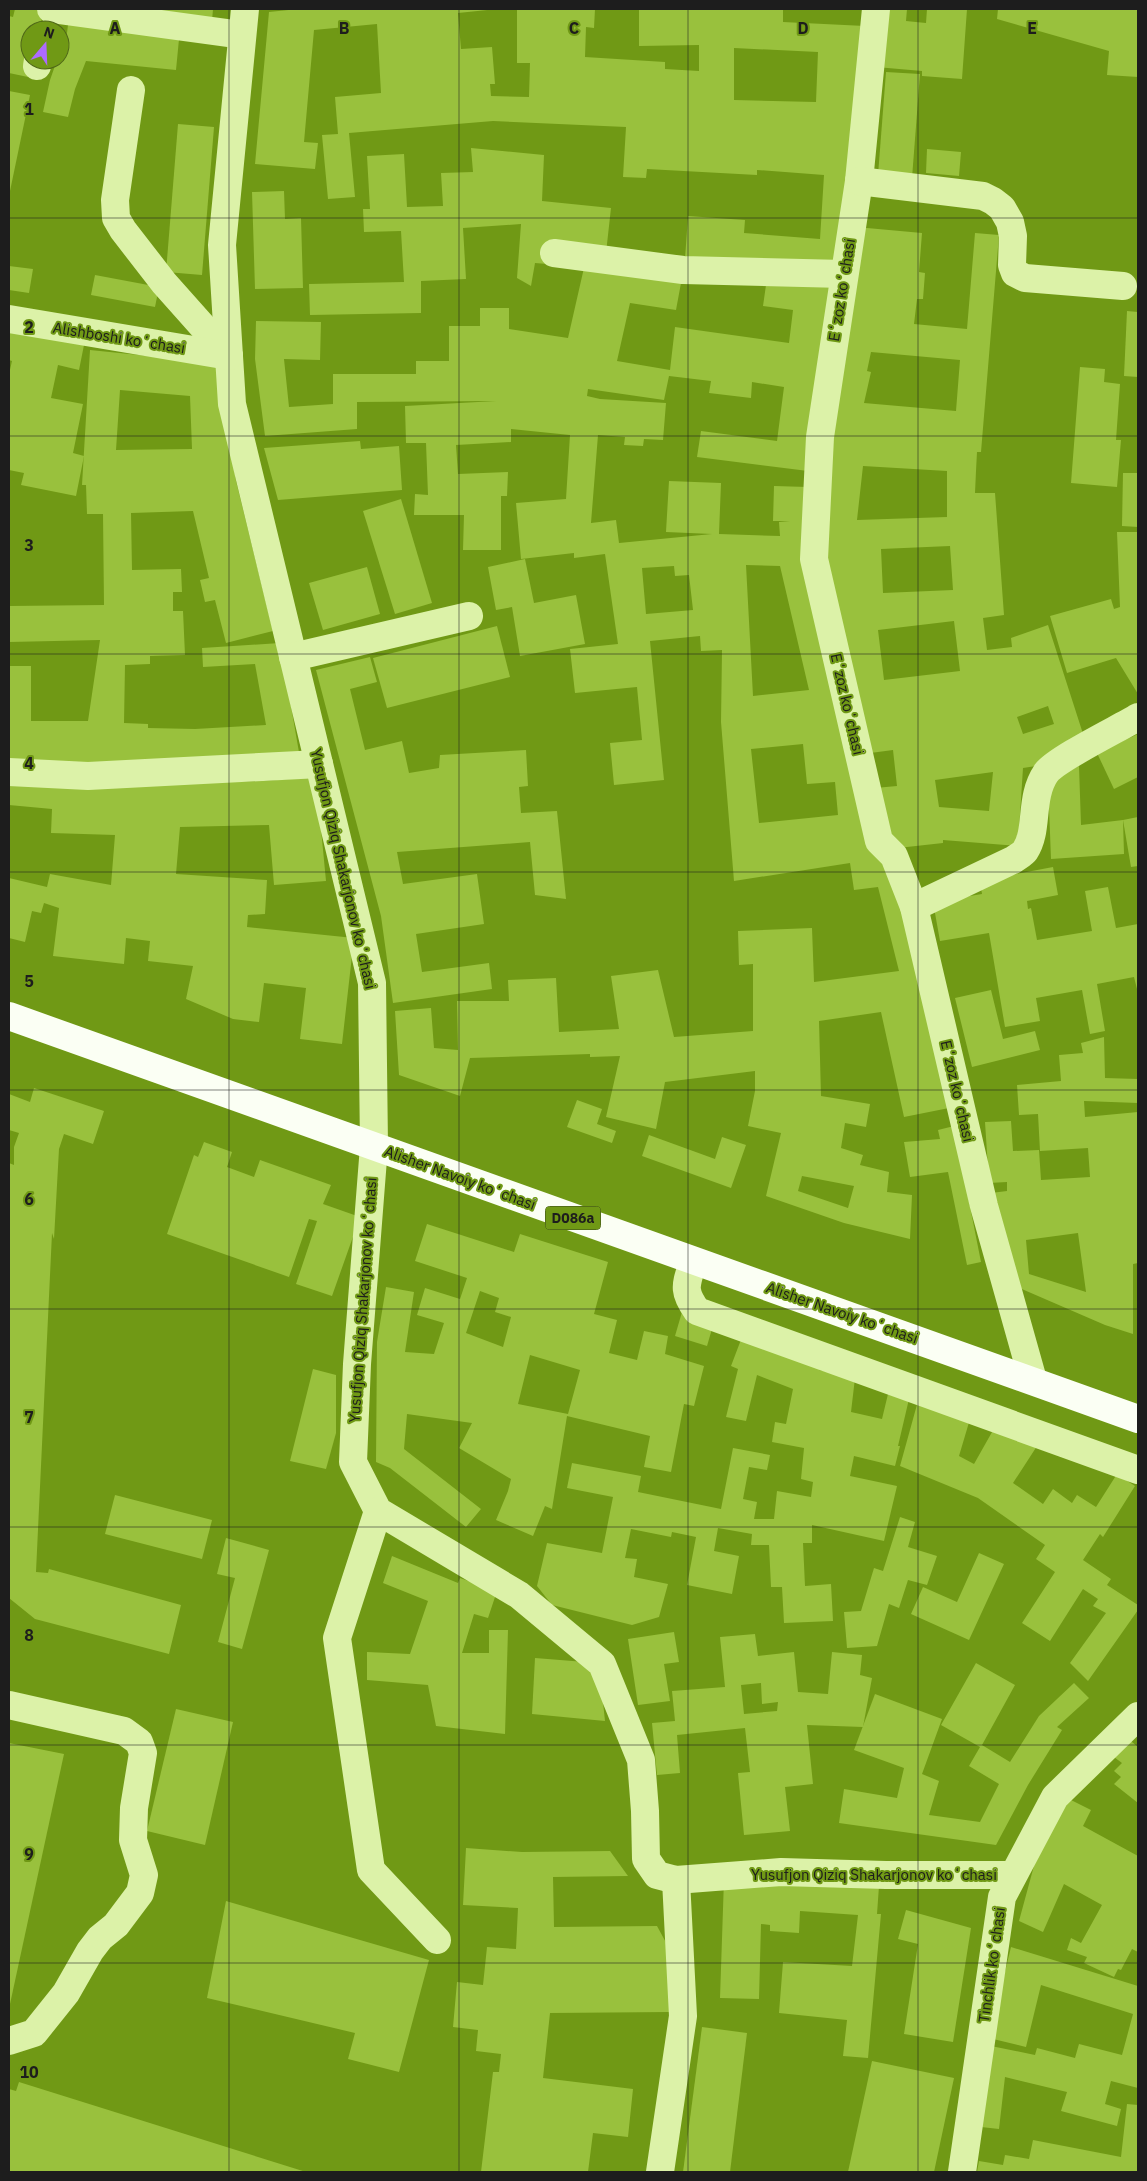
<svg xmlns="http://www.w3.org/2000/svg" width="1147" height="2181" font-family="'IBM Plex Sans',sans-serif">
	<style>
		.building { fill: #99c13d; fill-rule: evenodd }
		.lines { fill: none; stroke-linecap: round; stroke-linejoin: round }
		.minor { stroke: #dcf2a8; stroke-width: 28 }
		.major { stroke: #fbfff4; stroke-width: 28 }
		.grid { fill: none; stroke: #1d1d1d; stroke-width: 1; stroke-opacity: 0.55 }
		.labels { text-anchor: middle; stroke-width: 4; stroke-linejoin: round; paint-order: stroke }
		.shield { fill: #709915; stroke: #36421b; stroke-width: 1 }
		.shield-label { font-size: 14px; font-weight: bold; fill: #1d1d1d }
		.street-label { font-size: 15px; fill: #1d1d1d; stroke: #709915 }
		.grid-label { font-size: 16px; text-anchor: middle; font-weight: bold; fill: #1d1d1d; stroke: #709915; stroke-width: 4; stroke-linejoin: round; paint-order: stroke }
	</style>
	<rect width="100%" height="100%" fill="#709915"/>
	<g class="building">
		<path d="M15,9H44L39,30H30V60H32L28,77L9,73V16L13,17Z"/>
		<path d="M157,9H213L212,21L157,13Z"/>
		<path d="M298,9H497L458,13L461,49L492,47L495,84H490L491,96L529,97L530,63H517V9H595L594,28L586,27L585,57L665,62V69L699,71V45L639,46V9H783V22L865,26L842,266L685,259L688,216L745,220L744,233L820,239L824,175L757,170V175L647,169L646,178L623,177L626,127L493,121L349,133L355,197L328,199L322,135L338,134L335,97L381,93L377,24L314,30L304,142L318,143L315,169L255,164L269,12ZM734,48L818,52L816,102L734,100Z"/>
		<path d="M880,9H907L906,21L926,23L927,9H967L962,79L922,76V71L876,67Z"/>
		<path d="M998,9H1138V77L1107,75L1109,51L997,19Z"/>
		<path d="M69,17L180,29L176,70L86,61L75,89L68,117L43,112L50,80L57,60H60V53L67,33Z"/>
		<path d="M886,72L920,74L912,178L878,175Z"/>
		<path d="M9,91L30,95L10,191H9Z"/>
		<path d="M178,124L214,127L202,275L166,272Z"/>
		<path d="M471,148L544,155L542,201L611,208L606,253L549,247L547,264L535,263L531,286L517,278L521,224L463,228L466,279L421,281V313L310,315L309,284L404,282L401,231L364,232L363,209H370L367,156L404,154L407,207L443,206L441,173L473,172Z"/>
		<path d="M927,149L961,152L959,176L926,173Z"/>
		<path d="M284,191L285,219L301,218L303,288L255,289L252,192Z"/>
		<path d="M856,227L922,233L919,272L925,273L923,299H917L914,324L967,329L975,233L999,235L981,452H977L976,471L975,493H995L1004,615L983,618L987,650L1012,647L1011,638L1048,625L1085,740L1049,764L1023,768L1018,846L943,840V843L889,849L875,788L897,786L893,750L863,754L819,516ZM871,352L960,360L956,411L864,403L871,372L867,371ZM863,466L947,471V517L857,520ZM950,546L953,590L883,593L881,549ZM954,621L960,671L884,680L878,630ZM1048,706L1054,724L1023,734L1017,717ZM993,772L989,811L939,807L935,780Z"/>
		<path d="M586,259L681,283L676,310L630,303L617,361L670,370L675,327L789,343L793,310L763,306L767,278L837,286L808,471L697,457L701,431L777,441L784,387L752,382L751,398L709,393L711,381L669,376L664,400L588,389L587,396L600,399L666,403L663,440L644,439L643,446L624,445L625,437L598,435L591,523L616,520L619,543L712,534L666,532L669,481L721,483L719,534L780,536L779,522L790,521H773L774,486L808,487L891,857L954,1107L904,1117L881,1012L819,1021L821,1096L870,1104L866,1127L845,1123L841,1148L863,1155L860,1165L889,1172L887,1192L912,1195L910,1239L844,1223L766,1196L781,1133L748,1126L755,1091V1071L665,1082L656,1129L606,1117L620,1056L590,1057V1054L470,1058L460,1096L399,1075L395,1011L431,1008L434,1048L458,1050L457,1001H509L508,980L556,978L559,1032L619,1029L611,976L658,970L674,1037L753,1031V964L739,965L738,931L812,928L814,982L899,971L878,887L854,890L850,863L734,881L721,722L722,650L701,651L700,636L650,641L664,780L614,785L610,743L642,740L637,687L575,693L570,649L618,644L605,554L574,558V553L521,559L516,503L566,499L570,435L511,429V442L456,445L458,474L508,472L507,496H501V550H463L464,515H414L415,494L428,495L426,443H406L405,406L496,401L357,402V429L265,436L255,359L256,321L321,322L320,360L284,359L289,407L333,404V374H416V361H449V326H480V308H509V329L568,338ZM746,565L780,566L809,690L753,696ZM674,566L675,576L689,575L693,610L646,614L642,568ZM803,744L807,784L835,782L838,815L759,823L751,749ZM802,1176L854,1186L848,1208L798,1191Z"/>
		<path d="M9,266L33,269L29,293L9,290Z"/>
		<path d="M95,275L159,287L155,307L91,295Z"/>
		<path d="M1127,311L1138,312V377L1124,376Z"/>
		<path d="M9,332L84,345L79,370L58,365L51,398L83,404L73,453L84,456L76,496L21,485L24,473L9,470V374L12,361L9,360Z"/>
		<path d="M90,350L218,363L236,481L273,631L226,643L215,600L205,602L200,580L209,578L193,511L131,513L132,570L181,569L182,592H173V611H183L185,655L150,656V664L125,665L124,723L148,724V728L195,729L266,725L255,664L203,667L202,648L280,643L300,758L196,766L9,762V666H31V721H88L100,640L9,642V606L104,605L103,514H87L86,485H82ZM120,390L190,396L192,449L116,450Z"/>
		<path d="M1080,367L1105,369L1104,382L1120,384L1116,440H1121L1117,487L1071,483Z"/>
		<path d="M360,441L361,449L399,446L402,490L278,500L264,448Z"/>
		<path d="M1123,473H1138V527L1122,526Z"/>
		<path d="M401,499L432,603L395,614L363,511Z"/>
		<path d="M1117,532H1138V694L1116,658L1067,673L1050,616L1111,599L1114,609L1120,607Z"/>
		<path d="M525,559L534,603L576,595L585,644L520,656L512,607L496,610L488,567Z"/>
		<path d="M367,567L380,614L323,630L309,583Z"/>
		<path d="M497,626L510,677L387,708L373,658Z"/>
		<path d="M370,657L377,682L350,689L365,750L402,741L409,773L439,768L440,755L526,750L528,786L519,787L521,813L557,811L566,899L535,895L530,842L397,852L403,884L477,874L484,924L416,934L422,972L489,963L492,989L393,1003L381,916L316,670Z"/>
		<path d="M1138,734V777L1114,789L1097,753Z"/>
		<path d="M1079,766L1081,825L1123,820L1124,854L1051,859L1048,781Z"/>
		<path d="M9,777L153,784L265,781L316,777L326,881L274,885L269,825L180,827L176,874L267,880L265,914L248,915L247,927L354,938L342,1044L300,1039L306,988L264,983L259,1022L233,1019L186,999L193,966L148,961L150,941L126,938L124,964L53,956L59,908L44,903L41,913L32,911L25,942L9,938V878L47,887L50,874L111,885L115,835L51,833L52,809L9,805Z"/>
		<path d="M1138,817V866L1131,867L1123,820Z"/>
		<path d="M1053,867L1058,895L1027,901L1028,909L1031,908L1037,940L1092,931L1085,891L1108,887L1116,928L1138,924V993L1134,977L1097,984L1105,1031L1090,1034L1082,990L1036,998L1040,1021L1005,1027L989,933L940,941L933,902L982,894L980,881Z"/>
		<path d="M991,990L1003,1039L1035,1031L1040,1050L972,1067L955,998Z"/>
		<path d="M1104,1037L1105,1078L1138,1079V1103L1084,1101L1085,1117L1138,1112V1263L1133,1264V1334L1105,1325L1003,1281L991,1193L1007,1191V1182L989,1183L985,1122L1011,1121L1013,1151L1039,1150L1041,1180L1090,1177L1088,1148L1040,1151L1038,1114L1019,1115L1017,1085L1061,1081L1059,1055L1083,1053L1081,1043ZM1078,1233L1086,1292L1029,1274L1026,1240Z"/>
		<path d="M34,1088L104,1111L93,1144L64,1134L59,1149L54,1239L52,1233L36,1572L48,1573L49,1569L181,1605L169,1654L35,1619L9,1598V1163L14,1165V1147L19,1133L9,1130V1094L30,1102Z"/>
		<path d="M577,1100L602,1109L597,1124L616,1131L612,1143L567,1127Z"/>
		<path d="M954,1126L981,1262L967,1265L948,1172L910,1177L904,1142L940,1139L938,1130Z"/>
		<path d="M649,1135L715,1159L722,1137L746,1145L731,1188L642,1156Z"/>
		<path d="M204,1142L232,1152L227,1167L254,1177L260,1160L331,1185L323,1204L360,1217L332,1296L296,1284L317,1221L309,1219L289,1277L167,1234L194,1155L198,1157Z"/>
		<path d="M427,1224L514,1252L520,1234L608,1262L594,1314L617,1320L609,1353L637,1360L644,1331L668,1336L665,1354L704,1366L694,1406L684,1404L671,1472L644,1467L650,1436L567,1416L552,1509L545,1506L533,1536L496,1520L508,1491L511,1479L459,1448L472,1423L407,1414L404,1449L481,1509L466,1527L390,1468L376,1462L377,1342L386,1287L414,1292L405,1352L434,1354L444,1323L417,1315L425,1288L460,1299L467,1278L415,1261ZM480,1291L499,1298L495,1312L511,1317L503,1347L466,1333ZM530,1355L580,1370L568,1414L518,1404Z"/>
		<path d="M682,1312L714,1322L707,1346L675,1336Z"/>
		<path d="M742,1337L819,1366V1370L855,1378L851,1412L882,1419L888,1394L909,1399L898,1446H900L895,1466L854,1456L850,1476L897,1486L884,1541L812,1525V1543H803L805,1586L831,1584L833,1621L784,1623L782,1587H771L769,1545H751L752,1534L718,1528L714,1551L739,1556L732,1594L687,1585L696,1537L672,1532L671,1537L631,1529L625,1558L637,1559L634,1577L668,1584L659,1617L632,1625L552,1605L537,1586L547,1543L602,1553L613,1497L567,1488L572,1463L641,1476L638,1492L721,1509L733,1448L770,1455L767,1470L749,1467L743,1499L757,1502L754,1519H774L777,1491L811,1497L813,1482L801,1479L804,1448L772,1442L775,1422L786,1424L793,1389L757,1375L746,1421L726,1417L738,1369L731,1366Z"/>
		<path d="M313,1369L336,1375V1433L326,1469L290,1461Z"/>
		<path d="M918,1401L970,1419L959,1456L974,1464L996,1425L1039,1443L1013,1483L1043,1504L1053,1489L1072,1503L1077,1495L1096,1507L1117,1474L1135,1486L1103,1537L1100,1534L1083,1560L1111,1579L1107,1585L1138,1605V1610L1088,1681L1070,1663L1106,1613L1093,1606L1098,1599L1083,1589L1050,1641L1022,1623L1055,1572L1036,1559L1045,1545L978,1498L900,1466Z"/>
		<path d="M115,1495L212,1520L202,1559L105,1534Z"/>
		<path d="M900,1517L915,1522L908,1547L937,1556L927,1585L908,1580L899,1608L889,1604L877,1646L847,1648L844,1612L861,1611L874,1568L883,1571Z"/>
		<path d="M226,1538L269,1550L242,1649L218,1642L235,1578L217,1574Z"/>
		<path d="M979,1553L1004,1564L969,1640L911,1614L923,1587L957,1602Z"/>
		<path d="M392,1556L458,1583L460,1578L497,1591L488,1618L474,1614L462,1653H489V1630H508L505,1734L436,1726L428,1685L367,1680V1652L410,1654L428,1601L383,1583Z"/>
		<path d="M674,1632L679,1662L664,1664L670,1701L638,1705L628,1639Z"/>
		<path d="M755,1634L758,1656L794,1652L798,1692L828,1694L832,1652L862,1655L860,1675L872,1678L863,1727L807,1725L813,1784L785,1787L790,1831L744,1835L738,1773L750,1772L745,1728L677,1735L680,1773L657,1775L652,1723L675,1721L672,1691L725,1687L720,1637ZM761,1683L762,1704L778,1702L777,1711L744,1714L741,1685Z"/>
		<path d="M535,1658L585,1662L602,1693L605,1721L532,1714Z"/>
		<path d="M976,1663L1015,1685L982,1745L1010,1762L1039,1716L1074,1683L1089,1698L1057,1727L1062,1730L1028,1785L996,1845L839,1823L844,1789L897,1798L904,1768L854,1750L875,1694L942,1719L922,1774L939,1781L929,1815L980,1822L999,1784L969,1766L980,1747L941,1725Z"/>
		<path d="M176,1709L233,1722L205,1845L147,1831Z"/>
		<path d="M1125,1736L1138,1747V1803L1114,1784L1121,1777L1114,1771L1122,1763L1110,1754Z"/>
		<path d="M9,1743L64,1754L10,2004H9Z"/>
		<path d="M1065,1797L1091,1810L1083,1826L1138,1856V1952L1132,1949L1121,1970L1118,1969L1114,1977L1084,1963L1087,1957L1067,1950L1071,1938L1081,1943L1102,1905L1064,1884L1043,1932L1019,1921L1041,1840Z"/>
		<path d="M466,1848L522,1852L610,1851L628,1876L553,1877L554,1927L657,1926L669,1948L670,2012L550,2013L543,2078L633,2089L628,2137L593,2133L588,2172H481L493,2072H499L501,2054L476,2051L478,2030L453,2027L457,1982L483,1985L487,1947L516,1949L518,1908L463,1905Z"/>
		<path d="M724,1879L879,1886L877,1914H881L868,2058L843,2056L847,2020L779,2013L783,1962L852,1966L858,1915L800,1911L799,1933L770,1931V1925L761,1924L759,1999L720,1998Z"/>
		<path d="M226,1901L429,1960L399,2072L348,2059L355,2033L207,1998Z"/>
		<path d="M906,1910L971,1928L953,2042L904,2034L918,1944L898,1939Z"/>
		<path d="M1011,1947L1138,1986V2088L1111,2081L1105,2104L1121,2109L1117,2126L1061,2111L1067,2092L1005,2077L999,2129L981,2127L991,2046L1035,2055L1037,2048L1075,2058L1079,2044L1122,2055L1133,2014L1041,1985L1026,2047L989,2038Z"/>
		<path d="M702,2027L747,2033L730,2172H683Z"/>
		<path d="M872,2061L954,2078L934,2172H848Z"/>
		<path d="M19,2082L306,2172H9V2089L16,2091Z"/>
		<path d="M1127,2104L1138,2105V2172H977L979,2161L1003,2165L1005,2155L1029,2159L1033,2140L1121,2157Z"/>
	</g>
	<g class="lines">
		<g class="minor">
			<path d="M51,9L242,35"/>
			<path d="M245,9L222,245L232,404L372,983L374,1146L357,1364L353,1462L378,1511L519,1595L602,1664L641,1760L645,1811L646,1859L657,1875L676,1880L781,1872L886,1875H1013"/>
			<path d="M876,9L859,181L820,437L814,559L879,841L894,856L914,907L984,1206L1033,1380"/>
			<path d="M37,66L38,60"/>
			<path d="M131,90L115,200L116,218L123,230L164,283L229,356"/>
			<path d="M859,181L983,196L993,201L1002,208L1010,222L1013,236L1012,265L1015,273L1025,278L1123,286"/>
			<path d="M554,253L683,270L844,274"/>
			<path d="M9,319L229,356"/>
			<path d="M293,657L469,616"/>
			<path d="M9,772L88,776L319,764"/>
			<path d="M914,907L1013,860C1017,857 1023,854 1025,851C1039,830 1029,798 1046,773C1056,759 1120,728 1138,717"/>
			<path d="M693,1262C686,1285 682,1290 697,1311L1138,1470"/>
			<path d="M378,1511L337,1638L371,1870L437,1940"/>
			<path d="M9,1705L124,1731L139,1742L143,1753L134,1808L133,1840L144,1875L140,1893L116,1925L100,1938L90,1951L66,1993L34,2033L9,2041"/>
			<path d="M660,2172L683,2016L676,1880"/>
			<path d="M962,2172L1002,1897L1055,1797L1138,1716"/>
		</g>
		<path class="major" d="M9,1016L1138,1419"/>
	</g>
	<path class="grid" d="M229,9V2172M459,9V2172M688,9V2172M918,9V2172M9,218H1138M9,436H1138M9,654H1138M9,872H1138M9,1090H1138M9,1309H1138M9,1527H1138M9,1745H1138M9,1963H1138"/>
	<g class="labels">
		<rect class="shield" x="545.5" y="1206.5" width="55" height="23" rx="4"/>
		<g class="shield-label">
			<text x="573" y="1223">D086a</text>
		</g>
		<g class="street-label">
			<text transform="translate(842 290) rotate(-81)" y="5">Eʻzoz koʻchasi</text>
			<text transform="translate(119 338) rotate(9)" y="5">Alishboshi koʻchasi</text>
			<text transform="translate(847 704) rotate(77)" y="5">Eʻzoz koʻchasi</text>
			<text transform="translate(343 869) rotate(77)" y="5">Yusufjon Qiziq Shakarjonov koʻchasi</text>
			<text transform="translate(957 1091) rotate(77)" y="5">Eʻzoz koʻchasi</text>
			<text transform="translate(460 1178) rotate(20)" y="5">Alisher Navoiy koʻchasi</text>
			<text transform="translate(363 1300) rotate(-86)" y="5">Yusufjon Qiziq Shakarjonov koʻchasi</text>
			<text transform="translate(842 1313) rotate(19)" y="5">Alisher Navoiy koʻchasi</text>
			<text x="874" y="1880">Yusufjon Qiziq Shakarjonov koʻchasi</text>
			<text transform="translate(992 1965) rotate(-82)" y="5">Tinchlik koʻchasi</text>
		</g>
	</g>
	<g class="grid-label">
		<text x="115" y="34">A</text>
		<text x="344" y="34">B</text>
		<text x="574" y="34">C</text>
		<text x="803" y="34">D</text>
		<text x="1032" y="34">E</text>
		<text x="29" y="115">1</text>
		<text x="29" y="333">2</text>
		<text x="29" y="551">3</text>
		<text x="29" y="769">4</text>
		<text x="29" y="987">5</text>
		<text x="29" y="1205">6</text>
		<text x="29" y="1423">7</text>
		<text x="29" y="1641">8</text>
		<text x="29" y="1860">9</text>
		<text x="29" y="2078">10</text>
	</g>
	<rect width="1147" height="2181" fill="none" stroke="#1d1d1d" stroke-width="20"/>
	<g transform="translate(45 45) rotate(19)"><circle r="24" fill="#709915" stroke="#4f6718"/>
	<path d="M0-4L9 19L0 12L-9 19Z" fill="#ae6aff"/>
	<text y="-8" font-size="14" font-weight="bold" text-anchor="middle" fill="#1d1d1d">N</text>
	</g>
</svg>
